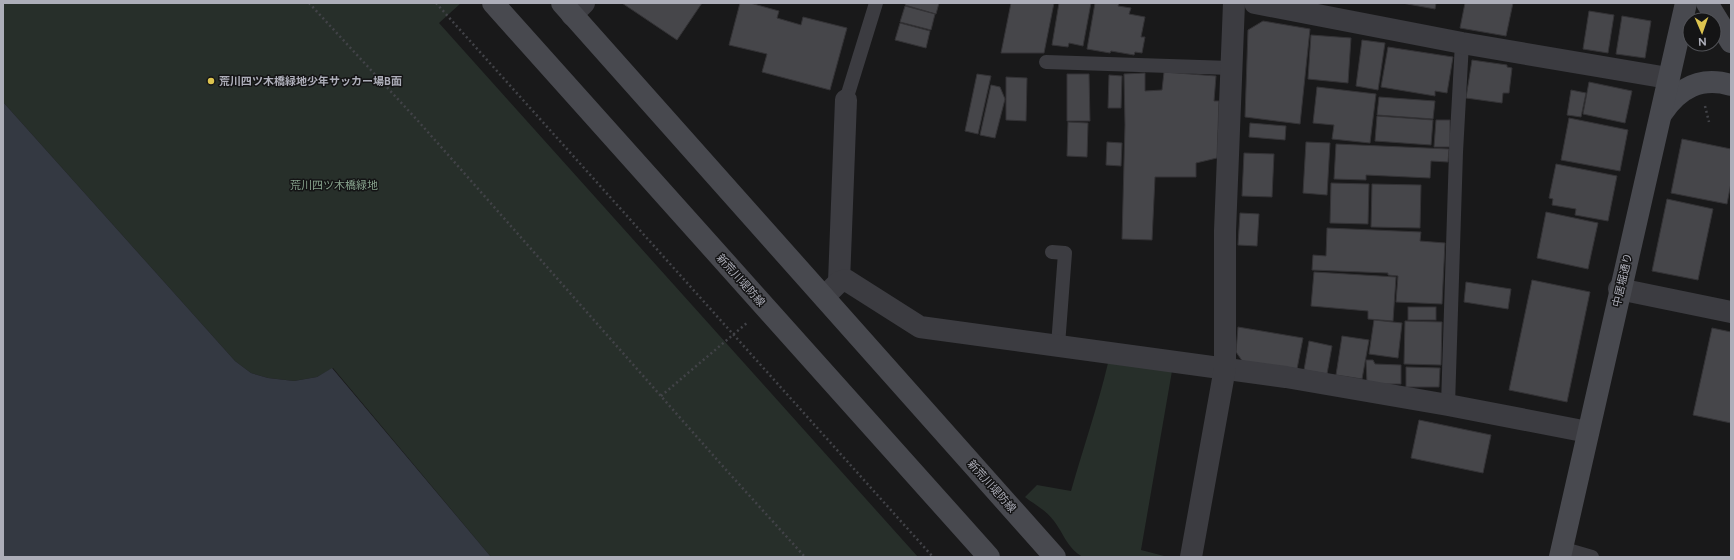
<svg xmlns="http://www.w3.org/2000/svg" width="1734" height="560" font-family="Figtree,'Noto Sans JP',sans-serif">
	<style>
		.green { fill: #272f2a }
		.water { fill: #343942 }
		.building { fill: #46464a; stroke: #343336 }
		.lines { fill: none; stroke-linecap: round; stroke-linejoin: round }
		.path { stroke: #424348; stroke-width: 2.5; stroke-dasharray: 2 3; stroke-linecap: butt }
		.lane { stroke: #3c3c41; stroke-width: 14 }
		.street { stroke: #3c3c41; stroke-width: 22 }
		.secondary { stroke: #48494f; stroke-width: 22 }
		.poi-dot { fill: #ddc44f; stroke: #141415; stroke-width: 1.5 }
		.labels { text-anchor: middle; stroke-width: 3; stroke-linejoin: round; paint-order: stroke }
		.poi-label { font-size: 11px; font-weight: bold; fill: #adaeb9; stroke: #141415; text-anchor: start }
		.park-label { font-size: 11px; fill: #86a18c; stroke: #141415 }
		.street-label { font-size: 11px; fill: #adaeb9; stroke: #141415 }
	</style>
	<rect width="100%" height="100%" fill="#19191a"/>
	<g class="green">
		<path d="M3,3H461L439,23L918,557H491L333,368L317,377L294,381L268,378L251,373L235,361L3,102Z"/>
		<path d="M1108,363L1172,371L1141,550L1168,557H1083C1067,548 1064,534 1054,521C1046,510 1035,505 1025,497L1037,485L1071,491C1083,448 1098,406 1108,363Z"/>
	</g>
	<path class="water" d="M3,102L235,361L251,373L268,378L294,381L317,377L332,368L491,557H3Z"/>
	<g class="building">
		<path d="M622,3H702L677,40Z"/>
		<path d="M740,3H750L779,11L777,18L801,25L803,17L847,28L830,90L762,72L767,54L729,45Z"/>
		<path d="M906,3H939L936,14L905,5Z"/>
		<path d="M1011,3H1054L1044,53H1001Z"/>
		<path d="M1059,3H1091L1083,46L1069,43L1068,47L1052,45Z"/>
		<path d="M1095,3H1119L1118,6L1131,8L1129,14L1145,17L1141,37H1145L1142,53L1135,52L1134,55L1111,51L1110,53L1087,49Z"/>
		<path d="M1402,3H1436L1435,9Z"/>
		<path d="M1465,3H1513L1506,36L1460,28Z"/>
		<path d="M905,6L935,14L931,30L900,22Z"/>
		<path d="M1589,11L1614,15L1608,53L1583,49Z"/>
		<path d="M1622,16L1651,21L1645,58L1616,54Z"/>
		<path d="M1263,21L1310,29L1300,124L1245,117L1248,30Z"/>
		<path d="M900,23L930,31L926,48L895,40Z"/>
		<path d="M1311,35L1351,38L1348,83L1308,79Z"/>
		<path d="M1362,40L1385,43L1378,90L1356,86Z"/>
		<path d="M1388,47L1453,57L1447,93L1435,91V96L1381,87Z"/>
		<path d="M1472,60L1507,65V67L1512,68L1509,93H1503L1502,103L1466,98Z"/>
		<path d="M1164,72L1216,76L1214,101H1219L1217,158L1196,163V177H1155L1152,240L1122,239L1125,125L1124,74L1145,73V91L1162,90Z"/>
		<path d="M977,74L991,76L978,134L965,131Z"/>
		<path d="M1067,74H1089L1090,121H1067Z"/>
		<path d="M1109,75L1122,76L1121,108H1108Z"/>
		<path d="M1006,77L1027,78L1026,121L1006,120Z"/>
		<path d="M1589,82L1632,91L1625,123L1583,114Z"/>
		<path d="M991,85L1000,87L1005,99L995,138L980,135Z"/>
		<path d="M1317,87L1376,94L1370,143L1332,139L1334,125L1313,123Z"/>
		<path d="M1571,90L1586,93L1581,117L1567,115Z"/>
		<path d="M1379,97L1435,101L1433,119L1377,115Z"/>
		<path d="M1377,116L1433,120L1431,145L1375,141Z"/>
		<path d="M1569,118L1628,130L1620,171L1561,160Z"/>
		<path d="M1436,120H1450V147H1434Z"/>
		<path d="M1068,122L1088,123L1087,157L1067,156Z"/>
		<path d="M1250,123L1286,126L1285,140L1249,137Z"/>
		<path d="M1682,139L1731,149V183L1727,204L1671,193Z"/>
		<path d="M1107,142L1122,143L1121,166L1106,165Z"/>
		<path d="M1306,142L1330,143L1327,195L1303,193Z"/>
		<path d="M1336,144L1449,149L1448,162L1431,161L1430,178L1366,175V180L1334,179Z"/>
		<path d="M1244,153L1274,154L1272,197L1242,196Z"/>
		<path d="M1556,164L1617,176L1608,221L1575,215L1576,209L1552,205L1553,199L1549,198Z"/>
		<path d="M1331,183L1369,184L1368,224L1330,223Z"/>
		<path d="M1372,184L1421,185L1420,228L1371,227Z"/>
		<path d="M1667,199L1713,209L1698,280L1652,271Z"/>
		<path d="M1546,212L1598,223L1588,269L1537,258Z"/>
		<path d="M1240,213L1259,214L1257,246L1238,245Z"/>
		<path d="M1327,228L1421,232L1420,241L1445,243L1442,304L1396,302L1398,276L1388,275V273L1312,270L1313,255L1326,256Z"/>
		<path d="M1314,272L1396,277L1393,321L1368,319V311L1311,306Z"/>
		<path d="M1532,280L1590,292L1567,402L1509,390Z"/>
		<path d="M1466,282L1511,289L1508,309L1464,302Z"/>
		<rect x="1408" y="307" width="28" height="13"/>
		<path d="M1374,320L1402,323L1398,358L1369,354Z"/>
		<path d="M1405,321L1442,322L1441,365L1404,364Z"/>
		<path d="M1238,327L1303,338L1297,369L1243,362L1236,352Z"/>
		<path d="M1712,328L1731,332V423L1693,415Z"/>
		<path d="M1342,336L1369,340L1362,379L1336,375Z"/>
		<path d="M1309,341L1332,346L1327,374L1304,370Z"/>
		<path d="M1366,360H1373L1375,364L1401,365V384H1367Z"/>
		<path d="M1406,367L1440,368L1439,387H1406Z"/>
		<path d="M1419,420L1491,435L1483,473L1411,458Z"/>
	</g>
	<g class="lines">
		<g class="path">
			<path d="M309,3L419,122L728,472L805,557"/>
			<path d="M436,3L933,557"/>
			<path d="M1705,106L1709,122"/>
			<path d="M661,396L748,322"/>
		</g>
		<g class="lane">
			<path d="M1046,62L1231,68"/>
			<path d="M846,100L876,3"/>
			<path d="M1052,252L1065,253L1058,345"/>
			<path d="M1448,405L1456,152L1462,43"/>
			<path d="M1561,548L1592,557"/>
		</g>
		<g class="street">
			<path d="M1255,3L1462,43L1668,78"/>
			<path d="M572,15L584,3"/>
			<path d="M839,282L846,100"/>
			<path d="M1619,289L1731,312"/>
			<path d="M824,297L839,282L846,280L920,327L1286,377L1448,405L1588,432"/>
			<path d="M1191,557L1225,368V231L1234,3"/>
		</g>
		<g class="secondary">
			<path d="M493,3L989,557"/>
			<path d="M562,3L1055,557"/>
			<path d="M1707,3L1731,42"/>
			<path d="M1662,113C1679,88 1701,76 1731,85"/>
			<path d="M1560,557L1686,3"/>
		</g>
	</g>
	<circle class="poi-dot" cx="211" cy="81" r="4"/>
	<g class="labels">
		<g class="poi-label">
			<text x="219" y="85">荒川四ツ木橋緑地少年サッカー場B面</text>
		</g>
		<g class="park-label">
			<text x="334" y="189">荒川四ツ木橋緑地</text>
		</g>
		<g class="street-label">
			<text transform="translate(741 280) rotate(48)" y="4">新荒川堤防線</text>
			<text transform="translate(1622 280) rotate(-77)" y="4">中居堀通り</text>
			<text transform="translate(992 486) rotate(48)" y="4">新荒川堤防線</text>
		</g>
	</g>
	<rect width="1734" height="560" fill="none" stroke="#adaeb9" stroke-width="8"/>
	<g transform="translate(1702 32) rotate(178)"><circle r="19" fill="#141415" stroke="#515257"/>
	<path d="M0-3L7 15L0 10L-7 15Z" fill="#ddc44f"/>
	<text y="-6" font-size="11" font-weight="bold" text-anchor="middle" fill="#adaeb9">N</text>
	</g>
</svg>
